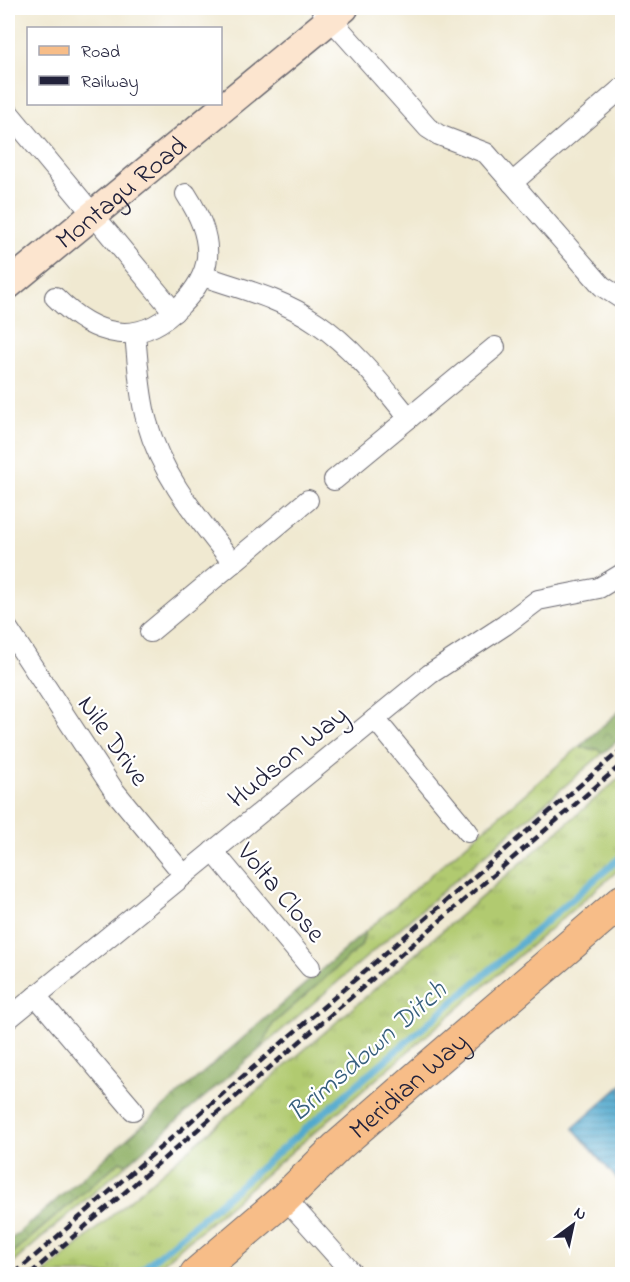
<svg xmlns="http://www.w3.org/2000/svg" width="630" height="1282" font-family="'Indie Flower',sans-serif">
	<style>
		.grass { fill: url(#grass-tufts); stroke: #6a7656; stroke-width: 1.5 }
		.forest { fill: url(#forest-crowns); stroke: #57684e; stroke-width: 1.5 }
		.water { fill: url(#water-rules); stroke: #3a6684; stroke-width: 1.5 }
		.lines { fill: none; stroke-linecap: round; stroke-linejoin: round }
		.stream { stroke: #51a9ce; stroke-width: 7 }
		.street-casing { stroke: #6a6870; stroke-width: 22 }
		.secondary-casing { stroke: #6a6870; stroke-width: 31 }
		.primary-casing { stroke: #6a6870; stroke-width: 34 }
		.street { stroke: #fff; stroke-width: 20 }
		.secondary { stroke: #fce5cf; stroke-width: 28 }
		.primary { stroke: #f7bd88; stroke-width: 32 }
		.rail { stroke: #22223b; stroke-width: 4.5; stroke-dasharray: 9 4.5; stroke-linecap: butt }
		.labels { text-anchor: middle; stroke-width: 4.5; stroke-linejoin: round; paint-order: stroke }
		.street-label { font-size: 27px; fill: #22223b; stroke: #fff }
		.water-label { font-size: 28px; font-style: italic; fill: #375f7d; stroke: #fff }
	</style>
	<defs>
		<pattern id="grass-tufts" width="24" height="20" patternUnits="userSpaceOnUse" patternTransform="scale(1.5)"><rect width="24" height="20" fill="#b1ca70"/><path d="M3 7l-1-3M5 7V3M7 7l1-3M15 17l-1-3M17 17v-4M19 17l1-3" fill="none" stroke="#98ad62"/></pattern>
		<pattern id="forest-crowns" width="20" height="18" patternUnits="userSpaceOnUse" patternTransform="scale(1.5)"><rect width="20" height="18" fill="#8cae62"/><path d="M2 6a3 3 0 1 1 6 0M12 15a3 3 0 1 1 6 0" fill="none" stroke="#728d52"/></pattern>
		<pattern id="water-rules" width="6" height="5" patternUnits="userSpaceOnUse" patternTransform="scale(1.5)"><rect width="6" height="5" fill="#51a9ce"/><path d="M0 2.5h6" fill="none" stroke="#4389a8"/></pattern>
	</defs>
	<rect width="100%" height="100%" fill="#fff"/>
	<filter id="ink" filterUnits="userSpaceOnUse"><feTurbulence type="fractalNoise" baseFrequency=".0167" numOctaves="2"/><feDisplacementMap in="SourceGraphic" scale="12" xChannelSelector="R" yChannelSelector="G"/><feConvolveMatrix kernelMatrix="1 2 1 2 8 2 1 2 1" color-interpolation-filters="sRGB"/></filter>
	<filter id="wash" filterUnits="userSpaceOnUse"><feTurbulence type="fractalNoise" baseFrequency=".008" numOctaves="4" result="noise"/><feDisplacementMap in="SourceGraphic" scale="24" xChannelSelector="R" yChannelSelector="G"/><feGaussianBlur stdDeviation="1.35" result="paint"/><feColorMatrix in="noise" values="0 0 0 0 0 0 0 0 0 0 0 0 0 0 0 0 0 1.4 0 .05"/><feComposite in="paint" operator="in"/></filter>
	<g filter="url(#wash)">
		<rect width="100%" height="100%" fill="#f0e9d1"/>
		<g class="grass">
			<path d="M580,746L591,750L598,749L603,753L261,1048L273,1024L361,946L365,932Z"/>
			<path d="M622,776V867L150,1274H44Z"/>
			<path d="M120,1161L127,1164L8,1267V1254H12Z"/>
		</g>
		<g class="forest">
			<path d="M622,709V737L603,753L598,749L591,750L580,746Z"/>
			<path d="M365,932L361,946L273,1024L261,1048L127,1164L120,1161L11,1254H8V1242Z"/>
		</g>
		<path class="water" d="M622,1085V1185L573,1128Z"/>
		<g class="lines">
			<path class="stream" d="M137,1274L622,856"/>
		</g>
	</g>
	<g filter="url(#ink)">
		<g class="lines">
			<g class="street-casing">
				<g id="street">
					<path d="M321,8L428,128L439,135L486,153L602,286L622,299"/>
					<path d="M8,112L174,312"/>
					<path d="M512,183L622,88"/>
					<path d="M203,276C242,289 283,299 317,323C354,348 381,384 409,418"/>
					<path d="M55,297C95,337 139,349 181,305C194,292 205,276 207,258C209,234 198,213 186,194"/>
					<path d="M135,334C138,363 139,394 147,422C162,477 198,518 233,563"/>
					<path d="M334,480L495,347"/>
					<path d="M8,629L113,789L184,875"/>
					<path d="M150,632L308,500"/>
					<path d="M375,719L468,832"/>
					<path d="M213,851L310,967"/>
					<path d="M36,996L133,1110"/>
					<path d="M8,1019L430,674L505,625L538,600L599,588L622,574"/>
					<path d="M285,1198L353,1274"/>
				</g>
			</g>
			<g class="secondary-casing">
				<g id="secondary">
					<path id="s1" d="M8,285L344,8"/>
				</g>
			</g>
			<g class="primary-casing">
				<g id="primary">
					<path id="s2" d="M196,1274L285,1198L337,1147L432,1064L622,901"/>
				</g>
			</g>
			<use href="#street" class="street"/>
			<use href="#secondary" class="secondary"/>
			<use href="#primary" class="primary"/>
			<g class="rail">
				<path d="M14,1274L622,749"/>
				<path d="M30,1274L622,764"/>
			</g>
		</g>
	</g>
	<g class="labels">
		<g class="street-label">
			<text dy="9" stroke="none"><textPath href="#s1" startOffset="146">Montagu Road</textPath></text>
			<text transform="translate(114 740) rotate(55)" y="9">Nile Drive</text>
			<text transform="translate(287 756) rotate(-39)" y="9">Hudson Way</text>
			<text transform="translate(282 892) rotate(50)" y="9">Volta Close</text>
			<text dy="9" stroke="none"><textPath href="#s2" startOffset="284">Meridian Way</textPath></text>
		</g>
		<g class="water-label">
			<text transform="translate(366 1050) rotate(-41)" y="10">Brimsdown Ditch</text>
		</g>
	</g>
	<rect width="630" height="1282" fill="none" stroke="#fff" stroke-width="30"/>
	<rect x="27" y="27" width="195" height="78" fill="#ffffff" stroke="#a7a7b1" stroke-width="1.5"/>
	<rect x="39" y="46" width="30" height="9" fill="#f7bd88" stroke="#a7a7b1" stroke-width="1.5"/>
	<text x="81" y="57" font-size="18" fill="#22223b">Road</text>
	<rect x="39" y="76" width="30" height="9" fill="#22223b" stroke="#a7a7b1" stroke-width="1.5"/>
	<text x="81" y="87" font-size="18" fill="#22223b">Railway</text>
	<g transform="translate(573 1225) rotate(33)" stroke="#ffffff" stroke-width="4.5" paint-order="stroke">
	<path d="M0-4.5L10 22L0 15L-10 22Z" fill="#22223b"/>
	<text y="-9" font-size="16" font-weight="bold" text-anchor="middle" fill="#22223b">N</text>
	</g>
</svg>
